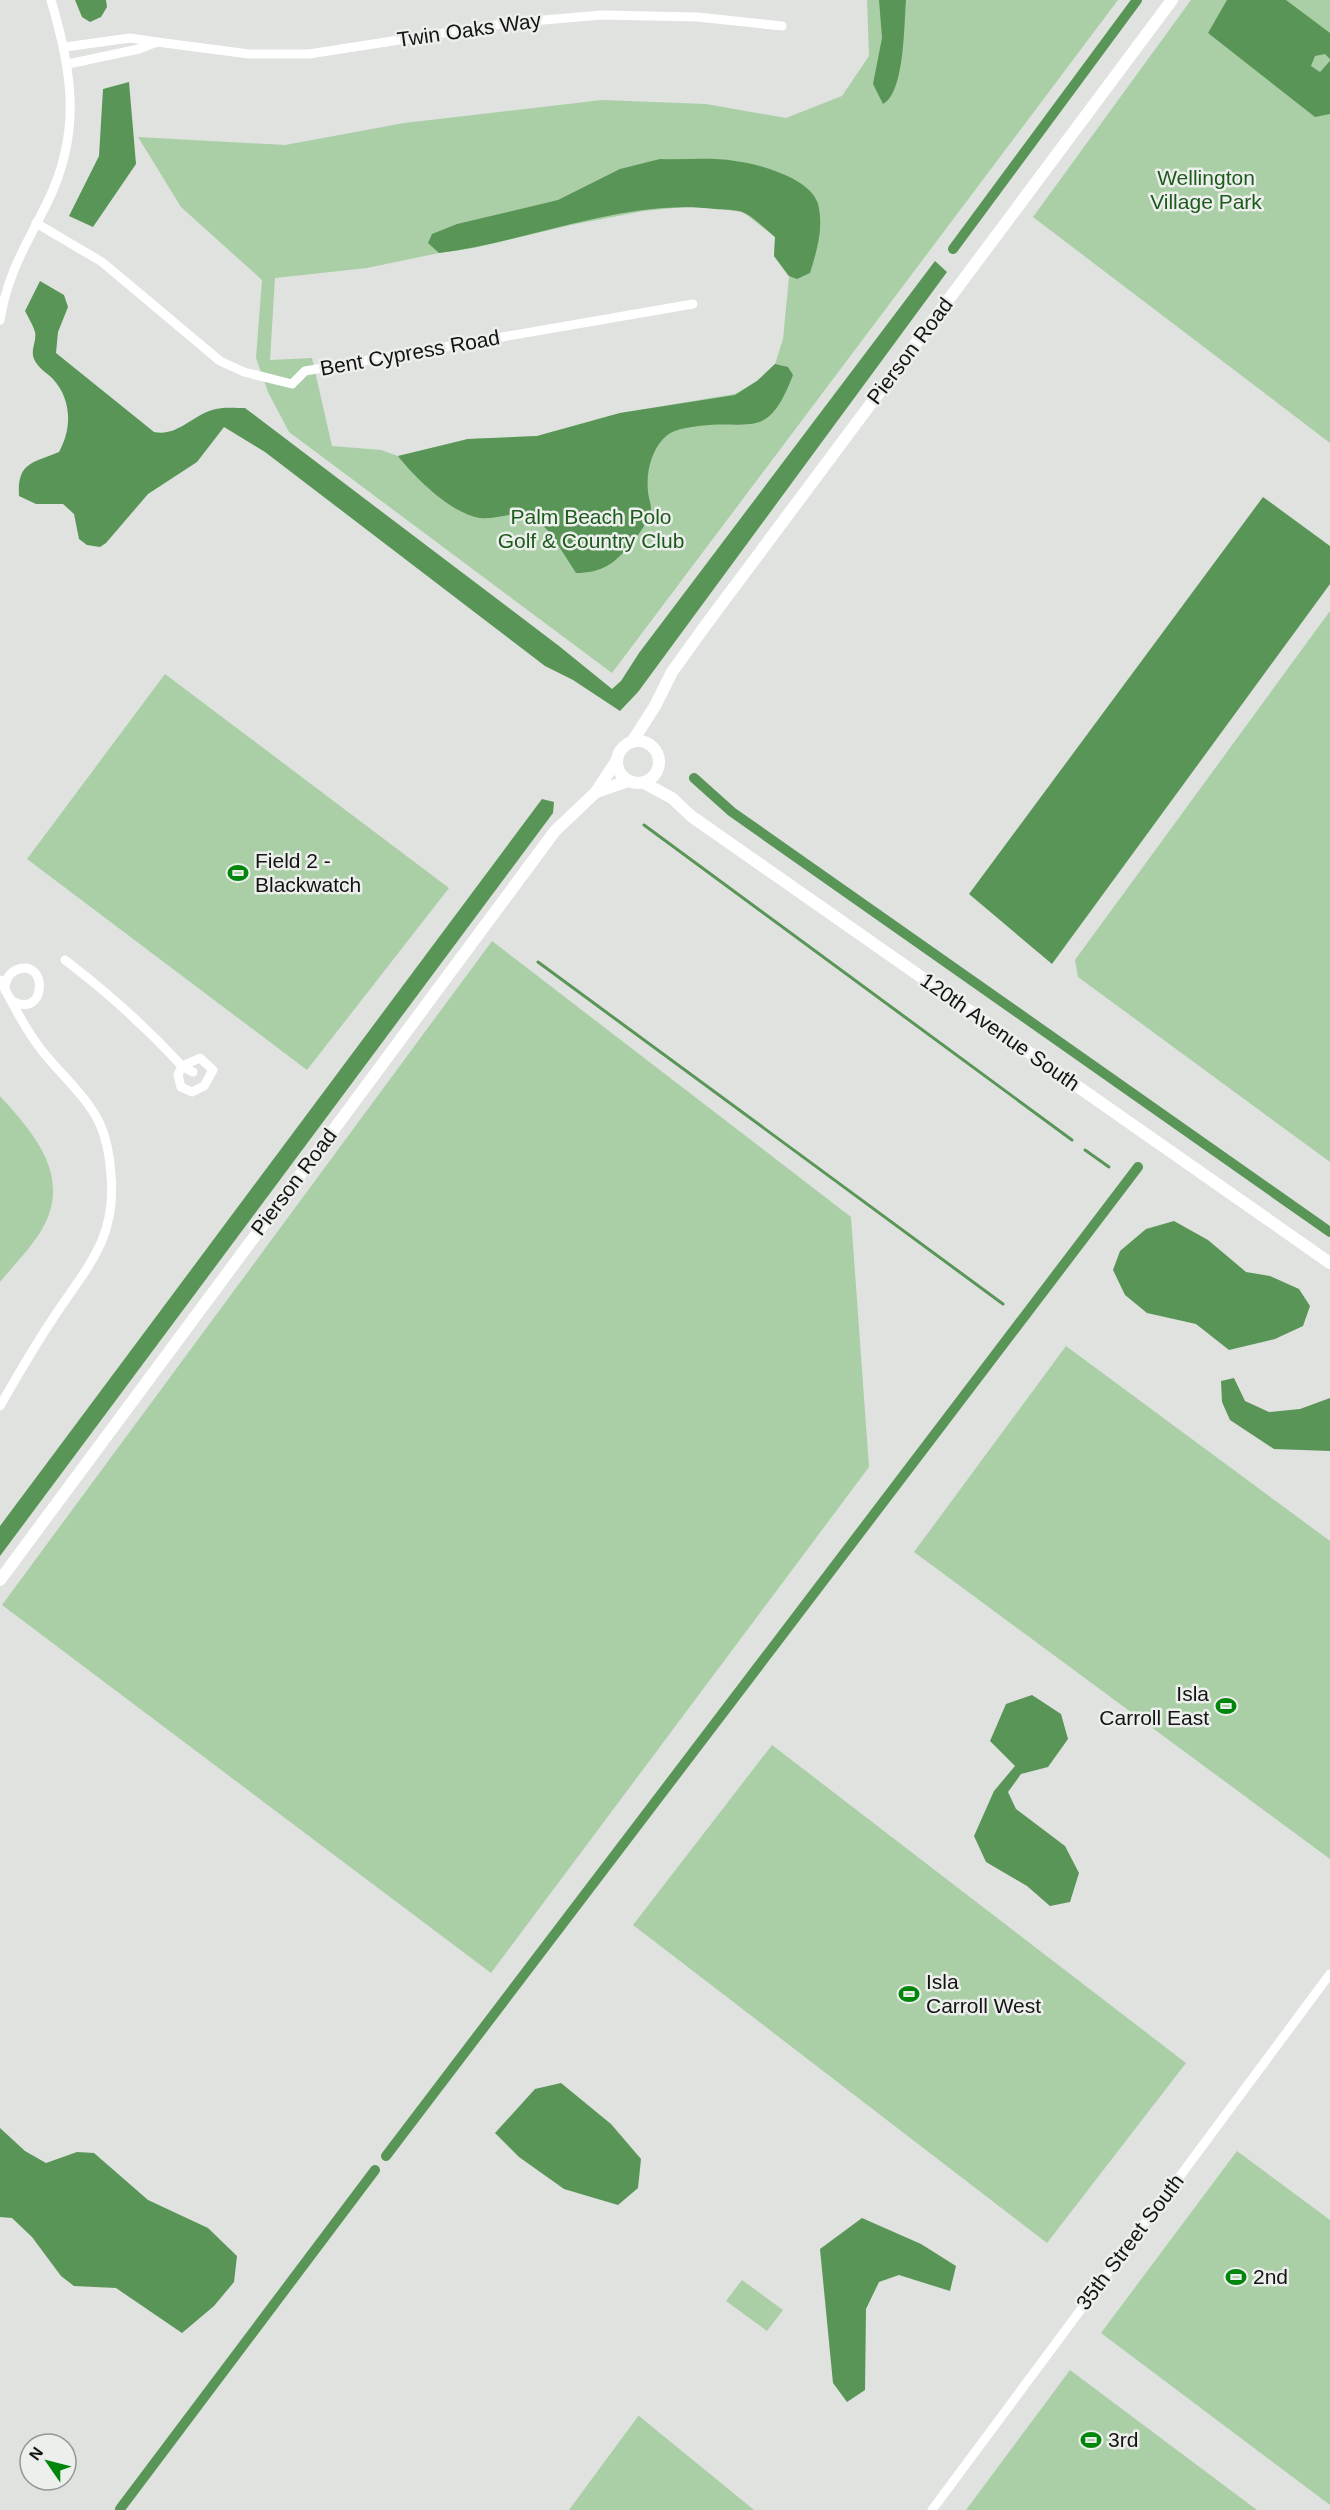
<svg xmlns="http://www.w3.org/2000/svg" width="1330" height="2510" font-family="Arial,sans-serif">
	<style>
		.green { fill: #aacfa7; fill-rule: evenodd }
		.water { fill: #599556 }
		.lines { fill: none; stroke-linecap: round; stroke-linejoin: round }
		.stream { stroke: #599556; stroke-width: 3 }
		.canal { stroke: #599556; stroke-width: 10 }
		.minor { stroke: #fff; stroke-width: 9 }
		.tertiary { stroke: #fff; stroke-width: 12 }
		.labels { text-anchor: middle; stroke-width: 5; stroke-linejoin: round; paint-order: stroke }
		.street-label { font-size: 21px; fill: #131413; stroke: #ecefec }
		.park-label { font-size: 21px; fill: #1d5b1c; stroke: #ecefec }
		.poi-label { font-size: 21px; fill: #131413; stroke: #ecefec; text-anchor: start }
	</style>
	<rect width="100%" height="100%" fill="#dfe2df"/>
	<g class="green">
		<path d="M867,0H1118L612,673L289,432L268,392L256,358L262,280L181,207L138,137L285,145L404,123L602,100L706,104L786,118L842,96L869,56ZM694,206L743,212L775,237L774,256L789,277L783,339L775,364L757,381L735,394L620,413L537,436L468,439L398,456L381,450L332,446L312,358L270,360L275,278L367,268L439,253L474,248L571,225L644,211Z"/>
		<path d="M1191,0H1330V443L1033,217Z"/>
		<path d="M1330,611V1162L1078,977L1075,960Z"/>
		<path d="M165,674L449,888L307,1070L27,859Z"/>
		<path d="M492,941L851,1217L869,1467L491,1973L2,1605Z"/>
		<path d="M0,1096C35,1135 73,1177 41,1231C30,1249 13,1266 0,1282Z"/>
		<path d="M1066,1346L1330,1541V1859L914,1552Z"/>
		<path d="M772,1745L1186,2063L1047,2243L633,1925Z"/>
		<path d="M1237,2151L1330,2220V2505L1101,2333Z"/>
		<path d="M742,2280L783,2310L767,2331L726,2301Z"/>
		<path d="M1070,2370L1257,2510H966Z"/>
		<path d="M639,2415V2416L754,2510H569Z"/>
	</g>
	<g class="water">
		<path d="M75,0H106L107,7L101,17L90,22L82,17Z"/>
		<path d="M879,0H906C904,23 905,93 883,104L873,84L882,38Z"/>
		<path d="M1227,0H1286L1330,33V59L1325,54L1315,56L1311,66L1320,72L1330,61V114L1315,117L1208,33Z"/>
		<path d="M129,82L136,164L93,227L69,216L99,156L103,89Z"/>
		<path d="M660,159C685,160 711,157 735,161C759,164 811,178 818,204C824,228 817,250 810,273L797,279L789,276L774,256L775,237C766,230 753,216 742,212C734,209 723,210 715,209C625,198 528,242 439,253L428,243L432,234L457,224L558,200L620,169Z"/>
		<path d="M935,261L947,272L638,692L620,711L573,680L545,666L265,452L224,427L197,462L148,494L106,543L100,547L87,545L79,539L74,514L63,504H36L19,496C17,462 33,463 59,452C72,429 72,400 53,379C47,373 38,368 34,359C30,350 37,341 35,332C33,325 28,317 25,311L40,281L64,295L68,307L58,332L56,353L154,432C178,437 193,414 216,409C224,407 236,408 245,408L559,646L612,689L621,681L639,653Z"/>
		<path d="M775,364L788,367L793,375C766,445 750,417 692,427C680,429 672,430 663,439C651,452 646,473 648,491C648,496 651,503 651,509C650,524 621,559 607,566C597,571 588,573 576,573L551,534L532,514C513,511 495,520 480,518C452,514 415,478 398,456L468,439L537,436L620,413L735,395L757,381Z"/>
		<path d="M1263,497L1330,546V584L1052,964L969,894Z"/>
		<path d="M542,799L554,802L553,813L0,1556V1526Z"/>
		<path d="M1174,1221L1208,1240L1246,1272L1270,1276L1299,1289L1310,1306L1303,1326L1275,1339L1229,1350L1196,1324L1147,1313L1125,1295L1113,1270L1120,1251L1146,1229Z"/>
		<path d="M1234,1378L1245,1401L1269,1412L1300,1409L1330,1398V1451L1274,1449L1230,1420L1222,1402L1221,1381Z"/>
		<path d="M1032,1695L1061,1714L1068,1739L1048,1767L1021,1774L1008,1792L1016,1809L1065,1846L1079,1873L1070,1902L1050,1906L1027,1886L986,1862L974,1836L994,1791L1015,1766L990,1741L1006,1704Z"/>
		<path d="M561,2083L611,2124L641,2159L638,2188L618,2205L564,2189L519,2157L495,2133L535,2089Z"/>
		<path d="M0,2128L25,2151L46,2163L77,2152L94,2153L148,2200L208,2228L237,2256L234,2282L214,2306L182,2333L116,2288L74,2286L61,2276L32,2237L12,2218L0,2217Z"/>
		<path d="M862,2218L921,2244L956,2266L950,2291L899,2275L879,2282L866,2309L865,2390L847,2402L833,2383L820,2249Z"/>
	</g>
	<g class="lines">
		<g class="stream">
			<path d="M644,825L1072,1140"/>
			<path d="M538,962L1003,1304"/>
			<path d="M1085,1150L1109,1167"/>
		</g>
		<g class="canal">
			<path d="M953,249L1137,0"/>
			<path d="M694,778L732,812L1330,1232"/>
			<path d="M386,2156L1138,1167"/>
			<path d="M120,2509L375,2170"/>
		</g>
		<g class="minor">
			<path d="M157,42L249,54H309L508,23L602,15L697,17L782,26"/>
			<path d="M65,47L130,38L157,42L139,49L68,64"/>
			<path d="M36,223L102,262L220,361L244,372L292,384L305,371L693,304"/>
			<path d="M0,320C8,271 27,244 48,201C82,131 72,71 51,0"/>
			<path d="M65,960C107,992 146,1027 182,1066L178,1075L181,1087L192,1092L204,1086L213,1070L200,1058L182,1066L193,1072"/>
			<path d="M0,980C14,1006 28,1035 48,1058C65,1078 87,1098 99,1122C107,1139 110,1157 111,1176C117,1242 83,1271 50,1323C32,1350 16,1378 0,1406"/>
			<path d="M5,990C5,982 8,974 16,970C49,956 47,1022 11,1000"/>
			<path d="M932,2510L1330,1974"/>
		</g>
		<g class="tertiary">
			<circle cx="638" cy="762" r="21"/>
			<path d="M632,742L655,706L672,672L705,626L1172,0"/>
			<path d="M644,783L672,798L691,816L1330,1263"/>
			<path d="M596,792L628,781"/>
			<path d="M0,1580L555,831L596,792L617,760"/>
		</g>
	</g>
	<defs>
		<g id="stadium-bare" transform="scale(1.62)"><path d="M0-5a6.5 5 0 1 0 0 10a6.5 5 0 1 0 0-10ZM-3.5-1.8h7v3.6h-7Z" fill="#00860a" stroke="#ecefec" stroke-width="2.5" paint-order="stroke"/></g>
	</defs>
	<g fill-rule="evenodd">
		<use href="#stadium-bare" x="238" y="873"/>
		<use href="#stadium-bare" x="1226" y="1706"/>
		<use href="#stadium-bare" x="909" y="1994"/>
		<use href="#stadium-bare" x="1236" y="2277"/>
		<use href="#stadium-bare" x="1091" y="2440"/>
	</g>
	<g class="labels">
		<g class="street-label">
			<text transform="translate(469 30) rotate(-8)" y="7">Twin Oaks Way</text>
			<text transform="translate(910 351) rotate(-53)" y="7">Pierson Road</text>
			<text transform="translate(410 353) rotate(-10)" y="7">Bent Cypress Road</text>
			<text transform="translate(1000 1032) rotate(35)" y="7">120th Avenue South</text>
			<text transform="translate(294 1182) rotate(-53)" y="7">Pierson Road</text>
			<text transform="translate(1130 2242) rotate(-53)" y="7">35th Street South</text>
		</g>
		<g class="park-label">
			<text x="1206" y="185">Wellington<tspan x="1206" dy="24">Village Park</tspan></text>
			<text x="591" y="524">Palm Beach Polo<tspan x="591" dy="24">Golf &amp; Country Club</tspan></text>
		</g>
		<g class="poi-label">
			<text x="255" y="868">Field 2 -<tspan x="255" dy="24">Blackwatch</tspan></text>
			<text x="1209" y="1701" text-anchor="end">Isla<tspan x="1209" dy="24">Carroll East</tspan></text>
			<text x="926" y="1989">Isla<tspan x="926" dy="24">Carroll West</tspan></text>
			<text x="1253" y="2284">2nd</text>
			<text x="1108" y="2447">3rd</text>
		</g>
	</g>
	<g transform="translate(48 2462) rotate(305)"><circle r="28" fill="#ecefec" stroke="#959795" stroke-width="1.5"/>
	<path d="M0-4.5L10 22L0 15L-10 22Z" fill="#00860a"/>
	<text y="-9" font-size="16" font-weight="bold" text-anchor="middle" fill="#131413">N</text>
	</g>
</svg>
